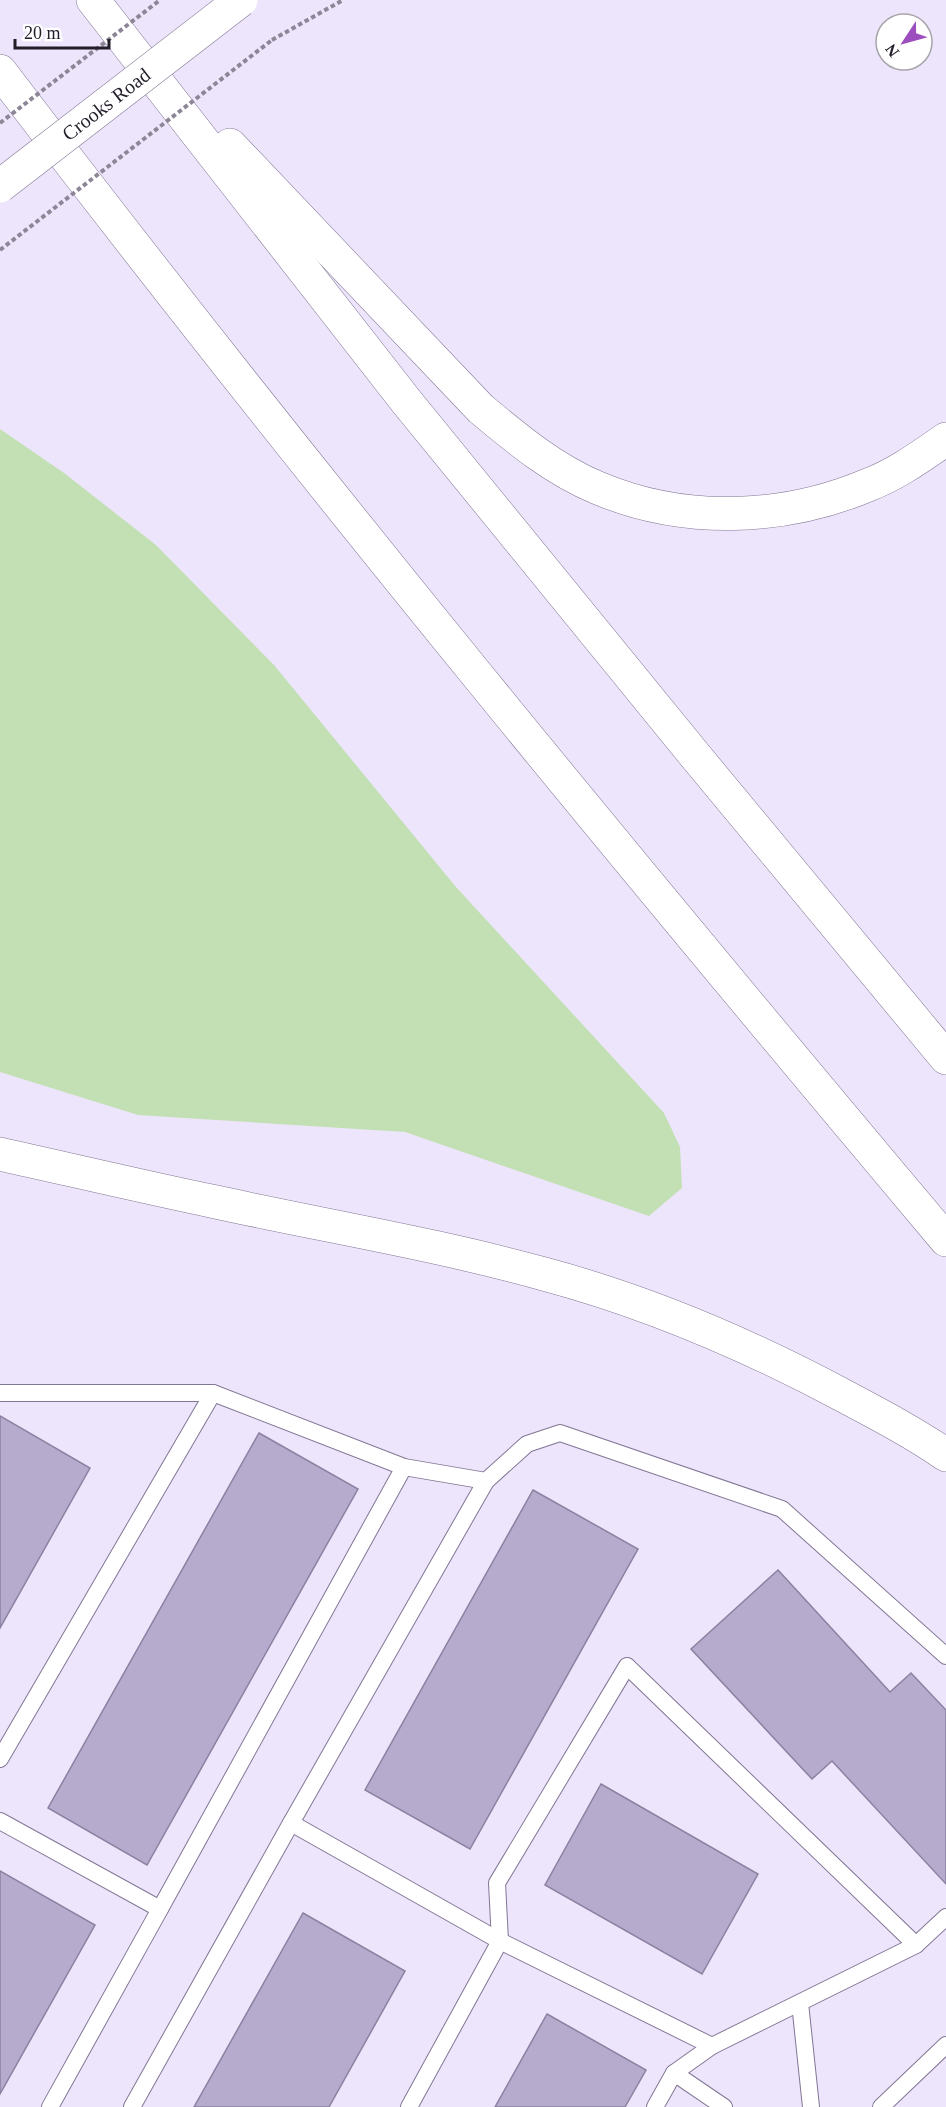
<svg xmlns="http://www.w3.org/2000/svg" width="946" height="2107" font-family="Georgia,serif">
	<style>
		.green { fill: #c2e0b4 }
		.building { fill: #b6abcd; stroke: #8b81a1; stroke-width: 1.5 }
		.lines { fill: none; stroke-linecap: round; stroke-linejoin: round }
		.lane-casing { stroke: #827695; stroke-width: 18 }
		.highway-casing { stroke: #827695; stroke-width: 34 }
		.path { stroke: #8d8697; stroke-width: 4; stroke-dasharray: 4.5 3; stroke-linecap: butt }
		.lane { stroke: #fff; stroke-width: 16 }
		.highway { stroke: #fff; stroke-width: 33 }
		.secondary-bridge-casing { stroke: #827695; stroke-width: 34; stroke-linecap: butt }
		.path-bridge { stroke: #8d8697; stroke-width: 4; stroke-dasharray: 4.5 3; stroke-linecap: butt }
		.secondary-bridge { stroke: #fff; stroke-width: 33 }
		.labels { text-anchor: middle; stroke-width: 4.5; stroke-linejoin: round; paint-order: stroke }
		.street-label { font-size: 20px; fill: #221d29; stroke: #fff }
	</style>
	<rect width="100%" height="100%" fill="#ede5fb"/>
	<path class="green" d="M0,429L64,473L156,545L274,665L456,887L664,1113L680,1147L682,1188L649,1216L405,1132L138,1115L0,1072Z"/>
	<g class="building">
		<path d="M0,1416L90,1468L0,1628Z"/>
		<path d="M259,1433L358,1489L147,1865L48,1808Z"/>
		<path d="M533,1490L638,1549L470,1849L365,1790Z"/>
		<path d="M778,1570L890,1692L911,1673L946,1710V1884L832,1761L812,1779L691,1649Z"/>
		<path d="M601,1784L758,1874L702,1974L545,1885Z"/>
		<path d="M0,1871L95,1925L0,2094Z"/>
		<path d="M303,1913L405,1971L329,2107H194Z"/>
		<path d="M547,2014L646,2070L625,2107H495Z"/>
	</g>
	<g class="lines">
		<g class="lane-casing">
			<g id="lane">
				<path d="M0,1393H213L404,1467L486,1481L527,1444L560,1433L782,1509L946,1656"/>
				<path d="M486,1481L291,1823L500,1941L712,2046"/>
				<path d="M0,1759L213,1393"/>
				<path d="M0,1821L160,1909L50,2107"/>
				<path d="M160,1909L404,1467"/>
				<path d="M800,2003L811,2107"/>
				<path d="M674,2073L724,2107"/>
				<path d="M132,2107L291,1823"/>
				<path d="M409,2107L500,1941L497,1883L627,1666L916,1945"/>
				<path d="M655,2107L674,2073L712,2046L916,1945L946,1917"/>
				<path d="M881,2107L946,2045"/>
			</g>
		</g>
		<g class="highway-casing">
			<g id="highway">
				<path d="M93,0L406,401L693,753L946,1058"/>
				<path d="M0,71C304,470 623,856 946,1240"/>
				<path d="M230,145L481,409C517,439 554,470 598,488C683,524 783,521 868,485C897,474 921,456 946,439"/>
				<path d="M0,1154C72,1170 144,1187 216,1202C325,1226 436,1244 544,1274C649,1302 751,1346 846,1397C880,1415 914,1433 946,1455"/>
			</g>
		</g>
		<path class="path" d="M272,40L343,0"/>
		<use href="#lane" class="lane"/>
		<use href="#highway" class="highway"/>
		<g class="secondary-bridge-casing">
			<g id="secondary-bridge">
				<path id="s1" d="M0,186L241,0"/>
			</g>
		</g>
		<g class="path-bridge">
			<path d="M0,123L160,0"/>
			<path d="M0,250L272,40"/>
		</g>
		<use href="#secondary-bridge" class="secondary-bridge"/>
	</g>
	<g class="labels">
		<g class="street-label">
			<text dy="7" stroke="none"><textPath href="#s1" startOffset="134">Crooks Road</textPath></text>
		</g>
	</g>
	<g transform="translate(904 42) rotate(234)"><circle r="28" fill="#ffffff" stroke="#a7a5a9" stroke-width="1.5"/>
	<path d="M0-4.5L10 22L0 15L-10 22Z" fill="#9c4dbe"/>
	<text y="-9" font-size="16" font-weight="bold" text-anchor="middle" fill="#221d29">N</text>
	</g>
	<path d="M15 39v9h94v-9" fill="none" stroke="#221d29" stroke-width="3"/>
	<text x="24" y="39" font-size="18" fill="#221d29" stroke="#ffffff" stroke-width="4.5" paint-order="stroke">20 m</text>
</svg>
